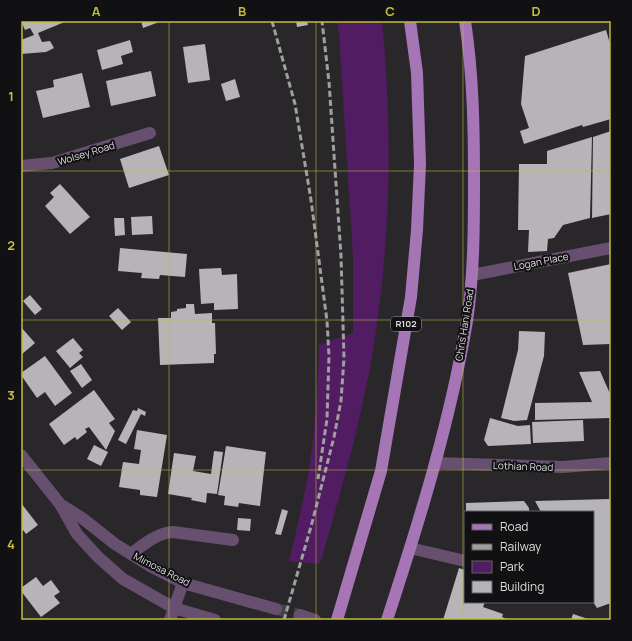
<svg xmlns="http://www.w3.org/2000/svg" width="632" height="641" font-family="Manrope,sans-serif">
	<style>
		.green { fill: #511c61 }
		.building { fill: #b7b4b8 }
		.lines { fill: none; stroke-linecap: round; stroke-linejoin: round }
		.minor-tunnel { stroke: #444245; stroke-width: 12; stroke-dasharray: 12 6; stroke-linecap: butt }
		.minor { stroke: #67506f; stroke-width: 12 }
		.major { stroke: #a575b6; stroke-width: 12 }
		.rail { stroke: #a09fa0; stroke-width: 3; stroke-dasharray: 6 3; stroke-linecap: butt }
		.grid { fill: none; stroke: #c2bd3f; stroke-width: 1; stroke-opacity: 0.55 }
		.labels { text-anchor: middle; stroke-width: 4; stroke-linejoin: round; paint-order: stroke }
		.shield { fill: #111012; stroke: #a0a0a1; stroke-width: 1 }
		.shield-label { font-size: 9px; font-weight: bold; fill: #deddde }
		.street-label { font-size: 10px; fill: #deddde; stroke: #111012 }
		.neatline { fill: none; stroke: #c2bd3f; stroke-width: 1.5 }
		.grid-label { font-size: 13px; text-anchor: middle; font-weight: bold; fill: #c2bd3f }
	</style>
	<rect width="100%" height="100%" fill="#29272a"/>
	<path class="green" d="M337,21H382C393,132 391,245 372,356C360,426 340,495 320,564L289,561C297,528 305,495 310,462C316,423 318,384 319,345L353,333V257L339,34Z"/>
	<g class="building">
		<path d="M21,21H67L38,33L42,42L50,41L54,48L46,52L21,54V40L34,35L30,28L25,30Z"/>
		<path d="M141,21H162L143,28Z"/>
		<path d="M296,21H307L308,25L297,27Z"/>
		<path d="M606,30L611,47V119L583,127L582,125L524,144L520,131L529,128L521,104L525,56Z"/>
		<path d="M130,40L133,52L121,56L123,64L102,70L97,50Z"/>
		<path d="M205,44L210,80L188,83L183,47Z"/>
		<path d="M151,71L156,96L111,106L106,81Z"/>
		<path d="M82,73L90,107L43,118L36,91L54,87L53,80Z"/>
		<path d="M235,79L240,97L226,101L221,84Z"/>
		<path d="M611,131V214L592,218L593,137Z"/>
		<path d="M592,137L590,218L563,225L554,238L548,239L547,251L528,252L529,230H518L519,164H547V151Z"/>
		<path d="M159,146L169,175L129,188L120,159Z"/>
		<path d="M60,184L90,217L70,234L45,206L54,197L50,193Z"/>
		<path d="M152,216L153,234L132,235L131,217Z"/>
		<path d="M114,218H124L125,235L115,236Z"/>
		<path d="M120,248L187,254L185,277L160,275L159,279L141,278L142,273L118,271Z"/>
		<path d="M611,264V344L583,345L568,273Z"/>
		<path d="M221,268L222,275L237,274L238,309L214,310V303L201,304L199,269Z"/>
		<path d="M30,295L42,309L35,315L23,301Z"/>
		<path d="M186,304H194L195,314L212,313V323H215L216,354H214V363L160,365L158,318H171V312L177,311V309L186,308Z"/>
		<path d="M118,308L131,322L122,330L109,316Z"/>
		<path d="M21,327L35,343L21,355Z"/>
		<path d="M519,331L545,332L544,356L527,420L514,421L501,418L518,350Z"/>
		<path d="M73,338L83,350L79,353L83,357L70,368L56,351Z"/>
		<path d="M45,356L72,393L55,406L45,392L37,398L21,375V373Z"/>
		<path d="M81,364L92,380L82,388L70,371Z"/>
		<path d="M600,371L611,396V418L535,420V403L592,402L579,372Z"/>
		<path d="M94,390L115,419L109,423L115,431L106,450L89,427L85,429L87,432L77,440L75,437L64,445L49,424Z"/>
		<path d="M138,408L146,412L145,416L141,414L126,444L118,440L133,410L137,411Z"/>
		<path d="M490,418L518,426L530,425L531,444L488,446L484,440Z"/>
		<path d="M583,420L584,441L533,443L532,422Z"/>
		<path d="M137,430L167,435L157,497L140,495V490L119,487L123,462L139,464L141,450L134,449Z"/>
		<path d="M94,445L108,452L101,466L87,459Z"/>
		<path d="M226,446L266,452L260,506L239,503L238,507L224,505L225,496L218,495Z"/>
		<path d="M214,451L223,452L217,494L207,493L206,503L191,500L192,498L168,494L174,453L196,456L193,471L211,474Z"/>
		<path d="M610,499L611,603L597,608L593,602V512H541L535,501Z"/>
		<path d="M524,501L529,508V512H466V503Z"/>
		<path d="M21,503L38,525L26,534L23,530L21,532Z"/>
		<path d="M282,509L288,511L281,535L275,534Z"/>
		<path d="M238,518L251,519L250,531L237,530Z"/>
		<path d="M459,568L465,570V602H485L483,607L503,614L502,617L509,620H443Z"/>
		<path d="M36,577L43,586L51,580L60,592L54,596L60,603L41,617L21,591V588Z"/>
		<path d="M573,614L591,620H571Z"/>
	</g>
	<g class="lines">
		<path class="minor-tunnel" d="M276,609L300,615"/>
		<g class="minor">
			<path d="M21,166L52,163L150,133"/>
			<path d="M472,275L611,248"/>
			<path d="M21,455L60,504L77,534L98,557L123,579L174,608L215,620"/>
			<path d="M436,463L563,467L611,463"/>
			<path d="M63,506L82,518L115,544L150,566L183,583L276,609"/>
			<path d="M410,548L465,561"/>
			<path d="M131,554C144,544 157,533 173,532L233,540"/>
			<path d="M300,615L315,620"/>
			<path d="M170,620L174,608L183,583"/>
		</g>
		<g class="major">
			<path d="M337,620L381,471L411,297L417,230L420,164L417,73L410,21"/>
			<path d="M387,620C419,522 450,423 467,321C474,274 474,227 474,180C474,127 473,74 465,21"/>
		</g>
		<g class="rail">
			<path d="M272,21L295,104L311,200L327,321L329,356L327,419L318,479"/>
			<path d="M284,620L312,523L334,437L341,401L344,358L341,256L329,82L322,21"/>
		</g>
	</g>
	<path class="grid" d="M169,21V620M316,21V620M463,21V620M21,171H611M21,320H611M21,470H611"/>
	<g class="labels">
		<rect class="shield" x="391" y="317" width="30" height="14" rx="3"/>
		<g class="shield-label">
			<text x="406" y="327">R102</text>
		</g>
		<g class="street-label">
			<text transform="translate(86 153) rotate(-17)" y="4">Wolsey Road</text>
			<text transform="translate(541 261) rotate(-11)" y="4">Logan Place</text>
			<text transform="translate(464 325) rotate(-81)" y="4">Chris Hani Road</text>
			<text transform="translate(523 466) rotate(2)" y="4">Lothian Road</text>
			<text transform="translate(162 569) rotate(27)" y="4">Mimosa Road</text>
		</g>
	</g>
	<rect width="632" height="641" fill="none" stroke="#111012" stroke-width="44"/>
	<rect x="464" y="511" width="130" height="92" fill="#111012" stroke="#636264"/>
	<rect x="472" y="524" width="20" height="6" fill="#a575b6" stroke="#636264"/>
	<text x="500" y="531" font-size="12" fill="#deddde">Road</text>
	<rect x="472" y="544" width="20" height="6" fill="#a09fa0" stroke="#636264"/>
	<text x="500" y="551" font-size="12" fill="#deddde">Railway</text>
	<rect x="472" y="561" width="20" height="12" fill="#511c61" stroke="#636264"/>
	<text x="500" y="571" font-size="12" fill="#deddde">Park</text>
	<rect x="472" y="581" width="20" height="12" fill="#b7b4b8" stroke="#636264"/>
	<text x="500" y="591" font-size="12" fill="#deddde">Building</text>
	<rect x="22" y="22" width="588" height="597" class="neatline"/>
	<g class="grid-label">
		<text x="96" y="16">A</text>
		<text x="242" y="16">B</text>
		<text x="390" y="16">C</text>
		<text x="536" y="16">D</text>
		<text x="11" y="101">1</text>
		<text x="11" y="250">2</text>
		<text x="11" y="400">3</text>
		<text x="11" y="549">4</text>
	</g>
</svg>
